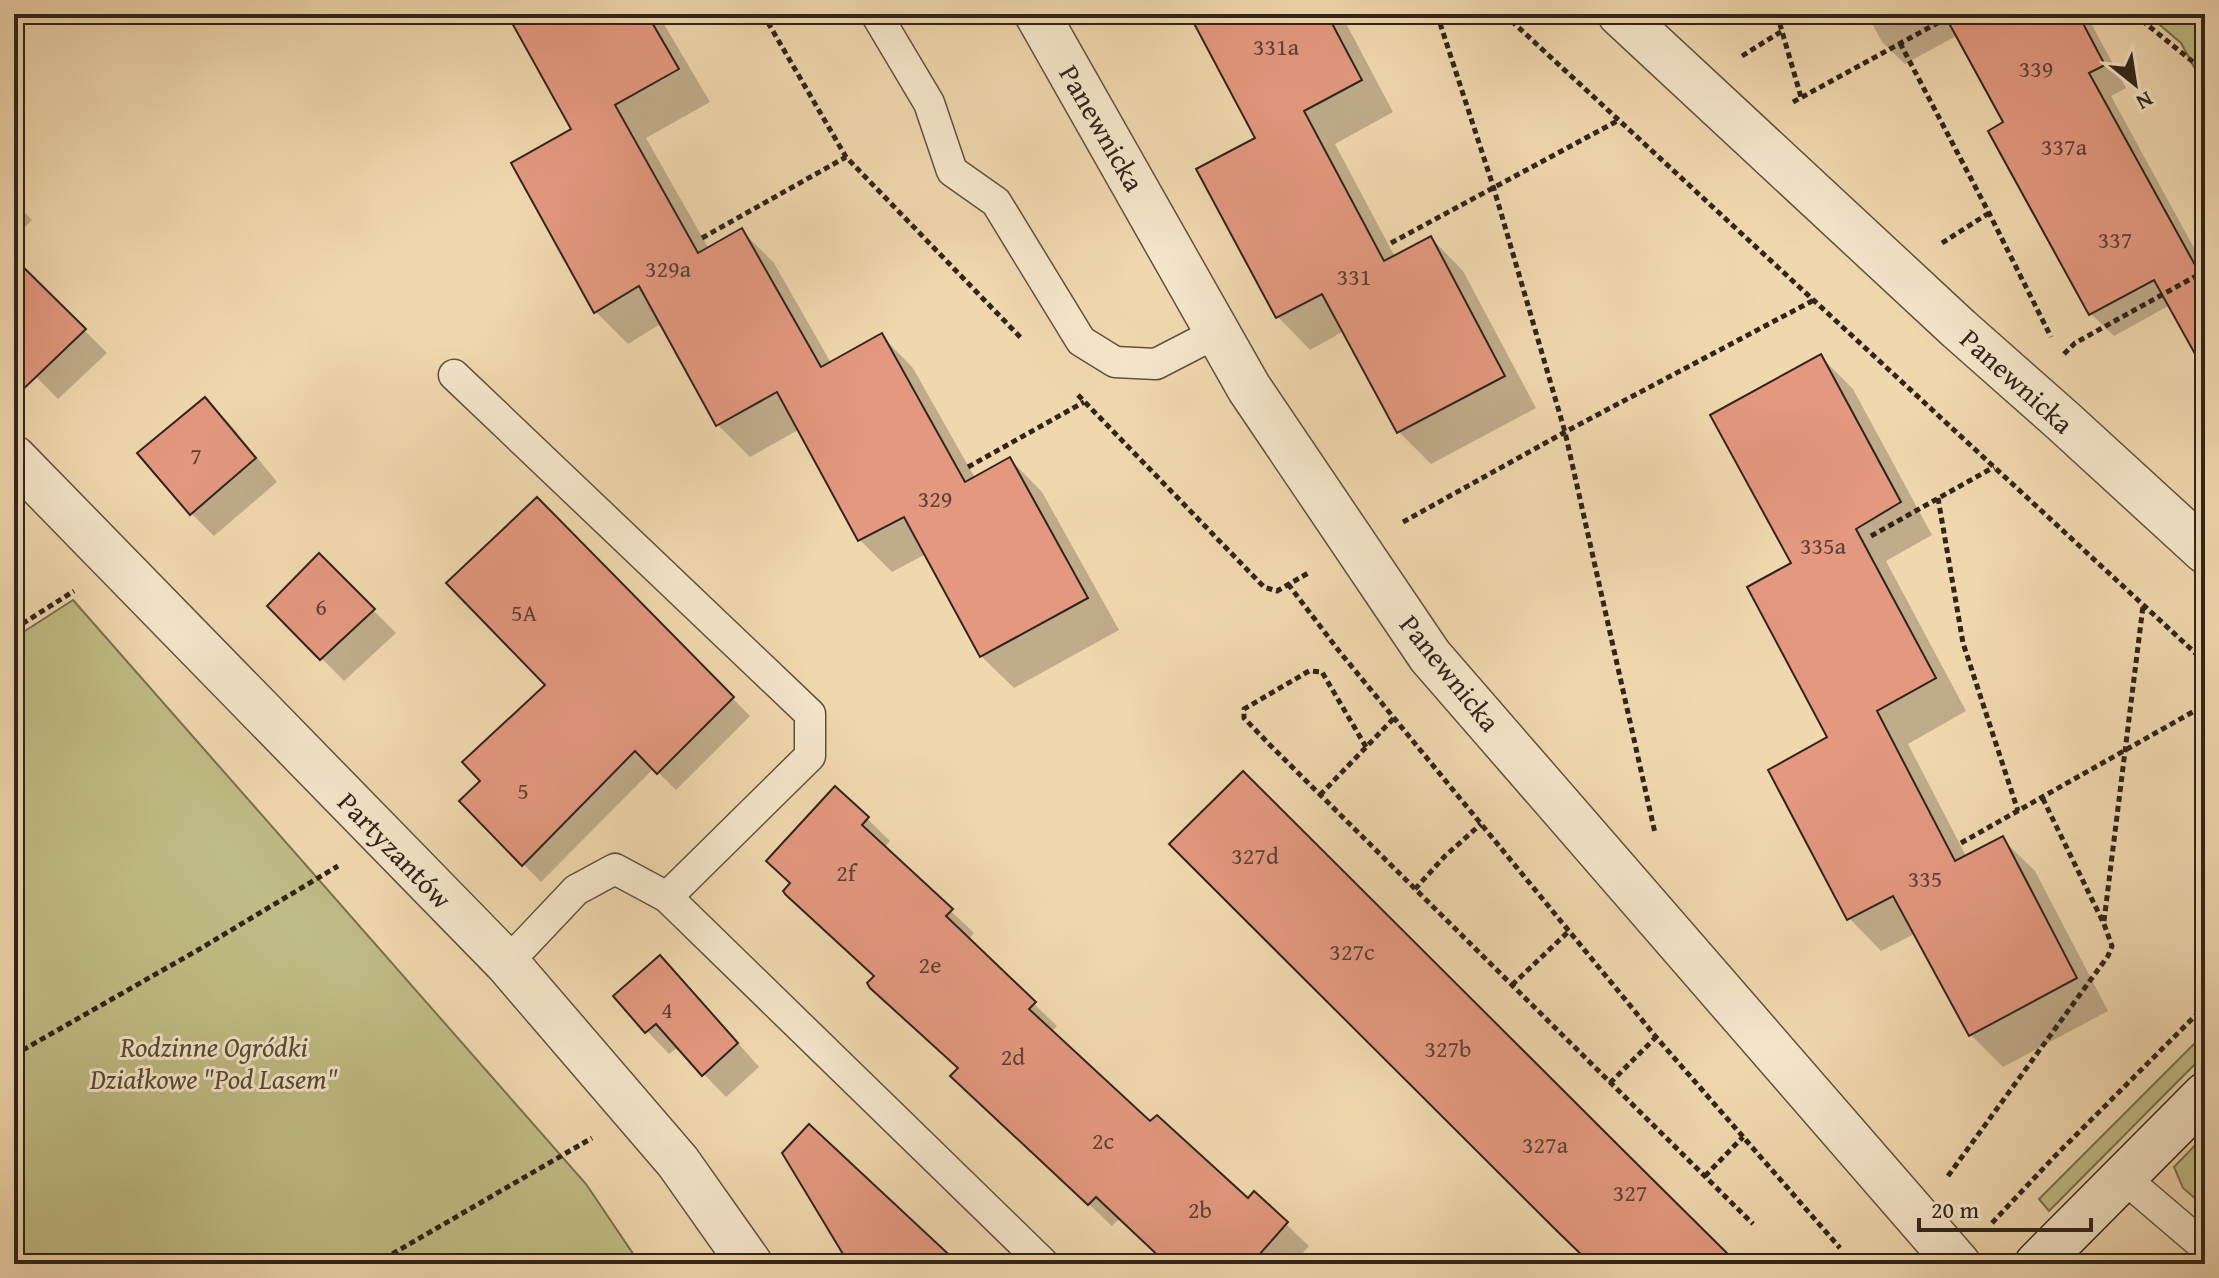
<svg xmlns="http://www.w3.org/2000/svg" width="2219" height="1278" font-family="'Gentium Book Plus',serif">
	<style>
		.green { fill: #c0bc85; stroke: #787050; stroke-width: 2 }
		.shadow { fill: #0003 }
		.building { fill: #e3987f; stroke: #31241c; stroke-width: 2 }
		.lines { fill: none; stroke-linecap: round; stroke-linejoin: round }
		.lane-casing { stroke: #615140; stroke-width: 33 }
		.street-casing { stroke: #615140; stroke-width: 47 }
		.secondary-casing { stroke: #31241c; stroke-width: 47 }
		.path { stroke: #31241c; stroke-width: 5; stroke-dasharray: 6 4; stroke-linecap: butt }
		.lane { stroke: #f5e6ca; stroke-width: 30 }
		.street { stroke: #f5e6ca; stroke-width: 44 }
		.secondary { stroke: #f5e6ca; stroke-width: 44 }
		.labels { text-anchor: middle; stroke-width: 6; stroke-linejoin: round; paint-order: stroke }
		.number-label { font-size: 24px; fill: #5e4135 }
		.street-label { font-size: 28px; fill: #31241c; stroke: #f5e6ca }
		.park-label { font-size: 28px; font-style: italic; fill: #554a36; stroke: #f5e6ca }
	</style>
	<rect width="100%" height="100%" fill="#f0d8ae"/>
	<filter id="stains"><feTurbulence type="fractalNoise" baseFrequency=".0025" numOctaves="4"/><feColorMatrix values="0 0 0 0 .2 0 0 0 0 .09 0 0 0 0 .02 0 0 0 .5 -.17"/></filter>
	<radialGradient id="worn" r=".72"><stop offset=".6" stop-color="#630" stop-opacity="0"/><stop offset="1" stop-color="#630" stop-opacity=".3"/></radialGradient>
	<g class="green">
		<path d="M2147,14H2205V87L2181,43Z"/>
		<path d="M73,600L586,1184L640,1264H14V638Z"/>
		<path d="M2205,1033V1054L2049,1211L2039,1199Z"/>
		<path d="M2205,1135V1207L2183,1188L2174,1167Z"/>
	</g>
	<g class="shadow">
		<path d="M509,14H658L710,102L646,138L709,249L742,231L774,263L831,363L881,335L913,368L975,478L1010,459L1042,492L1119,630L1014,688L981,656L926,554L892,572L860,540L800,429L750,457L718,425L662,323L628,344L596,312L574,130Z"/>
		<path d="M1191,14H1341L1393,112L1335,144L1395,257L1431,238L1463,271L1536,408L1431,464L1399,432L1344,331L1310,350L1278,317L1199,170L1258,139Z"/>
		<path d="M1867,14H2086L2126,88L2111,96L2205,268V368L2170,305L2114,336L2091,314L2006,123L1958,35L1905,64L1882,42Z"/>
		<path d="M14,202L32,220L14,238Z"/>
		<path d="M14,260L107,353L58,399L14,354Z"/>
		<path d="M1820,356L1853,389L1932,535L1886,561L1966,711L1908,744L1967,858L2002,839L2035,871L2108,1011L2003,1067L1971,1035L1916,933L1881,951L1849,918L1830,738L1794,564Z"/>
		<path d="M205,400L228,422L277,482L214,536L192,514L140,453Z"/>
		<path d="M537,500L750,716L676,790L654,768L541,882L462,801L483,781L548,686Z"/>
		<path d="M319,556L396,633L344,681L270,606Z"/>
		<path d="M836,788L890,841L884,848L974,933L968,940L1057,1026L1051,1032L1150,1124L1248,1201L1254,1194L1309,1246L1293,1264H1169L1120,1218L1112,1226L976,1098L960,1069L792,884Z"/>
		<path d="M660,958L683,980L759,1067L726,1097L678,1047L669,1054L647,1031Z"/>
	</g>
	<g class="building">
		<path d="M507,14H647L679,69L615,105L698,253L742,228L821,367L882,333L965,482L1010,457L1088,598L980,657L904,517L858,541L777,392L716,426L639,286L594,313L511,163L571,129Z"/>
		<path d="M1189,14H1327L1362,80L1304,111L1384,261L1431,236L1505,376L1397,433L1322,294L1276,318L1196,169L1255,138Z"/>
		<path d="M1944,14H2078L2105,65L2089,73L2205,283V372L2154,280L2089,315L1988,131L2003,122Z"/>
		<path d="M14,258L86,329L14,398Z"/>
		<path d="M1821,354L1901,502L1856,529L1936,678L1877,711L1955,861L2003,836L2077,978L1969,1036L1893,896L1847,920L1768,770L1827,737L1747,587L1791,563L1710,415Z"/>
		<path d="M205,397L256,458L190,515L137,453Z"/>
		<path d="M537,497L734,697L657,774L635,751L522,866L459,801L480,781L462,762L545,685L446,583Z"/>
		<path d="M319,553L375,609L320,660L267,606Z"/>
		<path d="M1243,771L1629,1156L1738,1264H1591L1556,1230L1169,844Z"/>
		<path d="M835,786L869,817L862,825L953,909L946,916L1036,1002L1029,1009L1150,1121L1157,1115L1248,1198L1254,1191L1288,1222L1251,1264H1167L1096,1197L1088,1205L950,1076L958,1068L870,988L867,983L874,976L786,895L783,891L790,883L766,861Z"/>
		<path d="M660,955L738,1043L702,1076L656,1024L645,1033L613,996Z"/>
		<path d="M809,1124L959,1264H849L782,1153Z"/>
	</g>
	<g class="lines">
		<g class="lane-casing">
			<g id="lane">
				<path d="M876,14L929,103L952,171L996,202L1081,341L1115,362L1156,364L1218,332"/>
				<path d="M454,375L810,714V756L667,897"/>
				<path d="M507,963L576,890L615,869L667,897L1044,1264"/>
				<path d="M2123,1177L2205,1247"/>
			</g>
		</g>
		<g class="street-casing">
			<g id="street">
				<path d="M1037,14L1249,388L1430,656L1958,1264"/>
				<path d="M1620,14L1959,329L2062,420L2205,551"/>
				<path d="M14,458L507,963L678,1162L750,1264"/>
			</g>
		</g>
		<g class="secondary-casing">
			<path id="secondary" d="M2037,1264L2205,1095"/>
		</g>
		<g class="path">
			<path d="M763,14L846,157L1023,340"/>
			<path d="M1437,14L1494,189L1565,432L1655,833"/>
			<path d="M1504,14L2205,662"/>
			<path d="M1777,14L1801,97"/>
			<path d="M2134,14L2203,70"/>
			<path d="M1900,43L1989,213L2051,337"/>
			<path d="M1742,56L1782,31"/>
			<path d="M1793,102L1954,14"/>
			<path d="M702,238L846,157"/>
			<path d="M1391,243L1619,120"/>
			<path d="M1942,243L1989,213"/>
			<path d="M2064,354L2075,343L2205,271"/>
			<path d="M1078,395L1264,587L1277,591L1310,572"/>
			<path d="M968,467L1084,402"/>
			<path d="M1938,498L1963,643L2018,811"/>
			<path d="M1403,522L1565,432L1814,300"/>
			<path d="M1871,536L1994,467"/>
			<path d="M1288,584L1339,651L1656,1037L1840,1248"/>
			<path d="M14,629L74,591"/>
			<path d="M1366,747L1322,672L1309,671L1244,709V718L1270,745L1753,1224"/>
			<path d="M1320,795L1394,718"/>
			<path d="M1961,843L2205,705"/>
			<path d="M1415,889L1445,856L1481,824"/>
			<path d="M2104,921L2143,606"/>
			<path d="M1512,985L1569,931"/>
			<path d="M14,1055L198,950L338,866"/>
			<path d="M1610,1083L1656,1037"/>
			<path d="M1705,1176L1743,1137"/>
			<path d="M1948,1176L2108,956L2112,946L2104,924L2042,797"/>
			<path d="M1992,1223L2055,1156L2205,1006"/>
			<path d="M375,1264L592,1138"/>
		</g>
		<use href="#lane" class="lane"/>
		<use href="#street" class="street"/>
		<use href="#secondary" class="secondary"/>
	</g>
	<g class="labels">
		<g class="number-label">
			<text x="1276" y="55">331a</text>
			<text x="2036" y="77">339</text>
			<text x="2064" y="155">337a</text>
			<text x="2115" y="248">337</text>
			<text x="668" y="277">329a</text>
			<text x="1354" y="285">331</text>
			<text x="196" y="464">7</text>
			<text x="935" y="507">329</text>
			<text x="1823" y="554">335a</text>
			<text x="321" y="615">6</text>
			<text x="524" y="621">5A</text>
			<text x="523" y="799">5</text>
			<text x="1255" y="864">327d</text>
			<text x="846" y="881">2f</text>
			<text x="1925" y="887">335</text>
			<text x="1352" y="960">327c</text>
			<text x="930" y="973">2e</text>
			<text x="667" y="1018">4</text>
			<text x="1448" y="1057">327b</text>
			<text x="1013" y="1065">2d</text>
			<text x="1103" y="1149">2c</text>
			<text x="1545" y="1153">327a</text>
			<text x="1630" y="1201">327</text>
			<text x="1200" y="1218">2b</text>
		</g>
		<g class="street-label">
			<text transform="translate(1102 128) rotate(60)" y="10">Panewnicka</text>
			<text transform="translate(2017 381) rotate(42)" y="10">Panewnicka</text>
			<text transform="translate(1450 673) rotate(51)" y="10">Panewnicka</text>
			<text transform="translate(395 850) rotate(46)" y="10">Partyzantów</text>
		</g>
		<g class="park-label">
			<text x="214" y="1057">Rodzinne Ogródki<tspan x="214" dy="32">Działkowe "Pod Lasem"</tspan></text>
		</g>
	</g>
	<rect width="2219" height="1278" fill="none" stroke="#f0d8ae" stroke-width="48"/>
	<rect x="16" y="16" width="2187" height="1246" fill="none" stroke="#31241c" stroke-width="4"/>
	<rect x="24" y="24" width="2171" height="1230" fill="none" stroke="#31241c" stroke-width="2"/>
	<g transform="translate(2135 84) rotate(150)" stroke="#f5e6ca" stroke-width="6" paint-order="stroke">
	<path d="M0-6L14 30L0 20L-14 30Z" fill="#31241c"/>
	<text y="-12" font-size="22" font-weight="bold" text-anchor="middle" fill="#31241c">N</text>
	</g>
	<path d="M1919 1218v12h172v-12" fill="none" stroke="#31241c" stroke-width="4"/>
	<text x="1931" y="1218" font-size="24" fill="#31241c" stroke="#f5e6ca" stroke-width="6" paint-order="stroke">20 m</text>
	<rect width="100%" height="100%" filter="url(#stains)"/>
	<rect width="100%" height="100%" fill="url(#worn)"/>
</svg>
